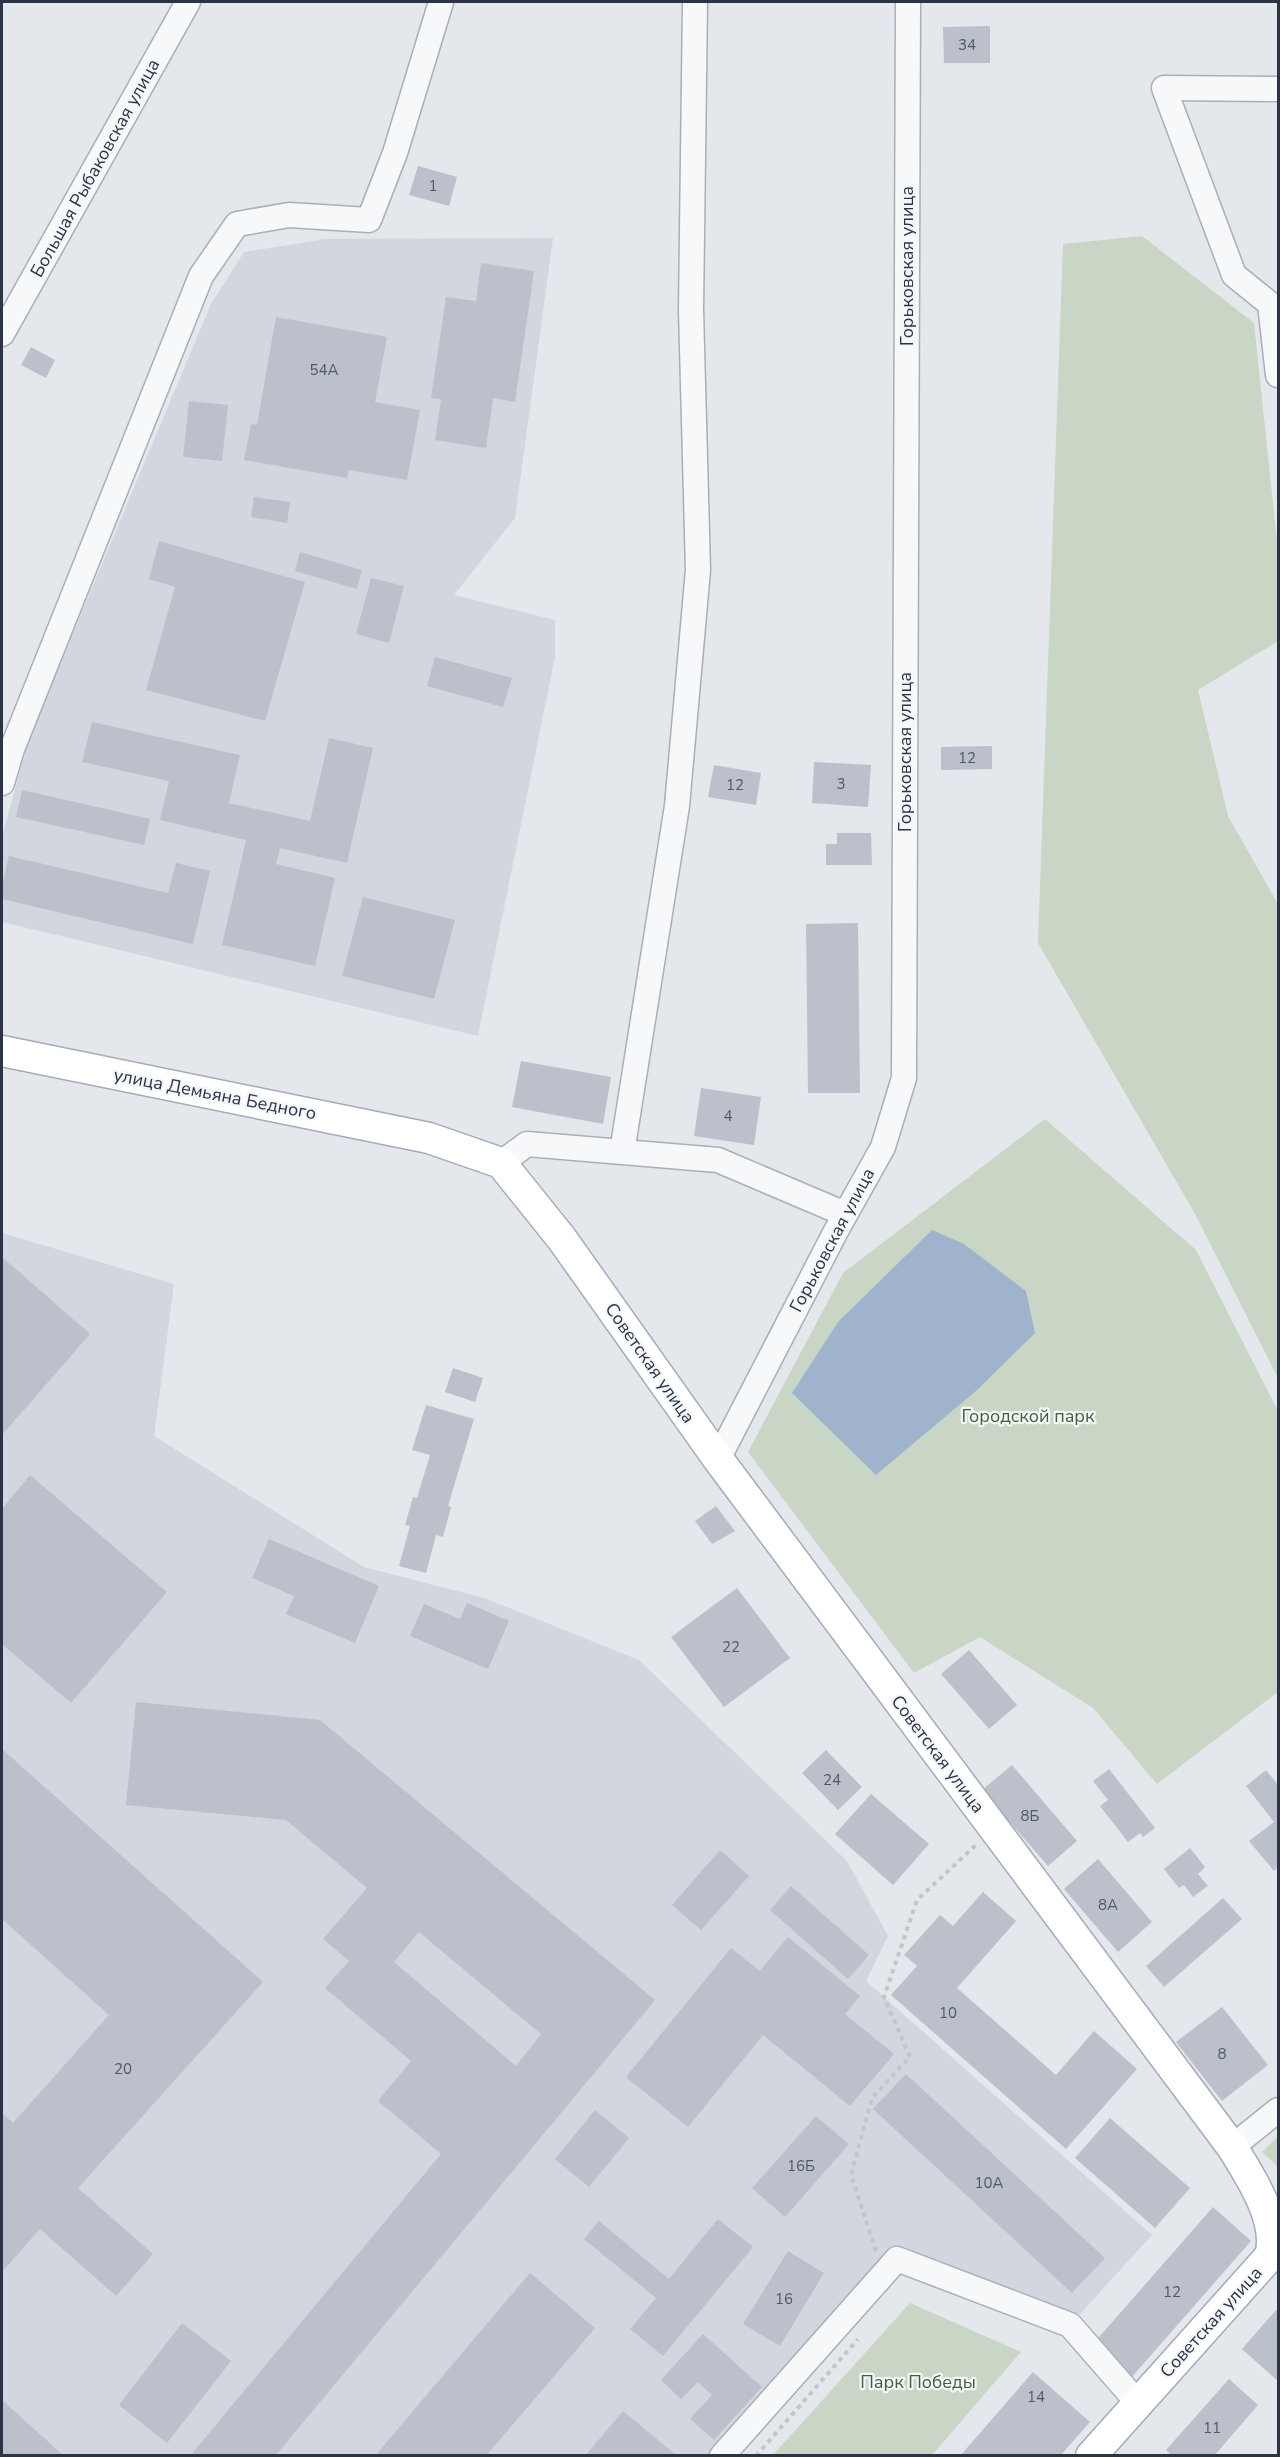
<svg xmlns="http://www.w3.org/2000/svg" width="1280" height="2457" viewBox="0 0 1280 2457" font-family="'Nunito Sans',sans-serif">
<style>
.built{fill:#d2d6de}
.green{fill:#c9d6c5}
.water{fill:#9fb4cc}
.building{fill:#bbc0ca;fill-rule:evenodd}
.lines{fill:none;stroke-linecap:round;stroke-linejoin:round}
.minor-casing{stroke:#a9aeb7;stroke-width:27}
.major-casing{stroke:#a3abb8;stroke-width:33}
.path{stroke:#c2c5cb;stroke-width:4;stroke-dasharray:4.5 4.5;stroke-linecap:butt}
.minor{stroke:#f7f8fa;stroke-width:24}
.major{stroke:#fff;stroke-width:30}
.labels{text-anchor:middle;stroke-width:4.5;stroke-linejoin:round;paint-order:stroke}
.number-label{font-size:15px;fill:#4f5766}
.street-label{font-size:18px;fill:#2b3445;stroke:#f4f6f9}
.park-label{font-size:18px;fill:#3f6138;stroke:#f4f6f9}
</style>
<rect width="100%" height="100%" fill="#e4e7ec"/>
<!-- built -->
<path class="built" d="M553,238L515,518L454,595L555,620V657L478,1036L2,922V837L29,738L211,304L244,252L325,239Z
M2,1233L174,1284L154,1436L364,1567L484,1598L639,1660L847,1861L888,1936L866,1981L1152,2235L1070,2325L897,2259L717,2455H2Z"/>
<!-- green -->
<path class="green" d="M1142,236L1254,323L1278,551V641L1198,690L1228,816L1278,904V1378L1194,1212L1038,943L1063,244Z
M1045,1119L1196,1250L1278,1411V1692L1157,1784L1093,1708L980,1637L914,1673L748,1452L843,1273Z
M1278,2136V2167L1262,2152Z
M910,2303L1021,2352L932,2455H773Z"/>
<!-- water -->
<path class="water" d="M932,1230L964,1244L1026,1291L1035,1333L977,1390L876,1475L792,1393L838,1322Z"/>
<!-- building -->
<path class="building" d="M990,26V63H944L943,27Z
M418,166L457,177L449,206L409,195Z
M481,263L534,271L515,402L493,398L486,448L435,440L441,399L431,398L446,297L476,301Z
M276,317L387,337L375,402L420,410L407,480L349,470L347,478L244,460L251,424L257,425Z
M31,347L55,360L46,378L21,365Z
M189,401L228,405L222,461L183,457Z
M254,497L290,502L287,523L251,517Z
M159,541L305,582L265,721L146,690L175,587L149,579Z
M300,552L362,570L357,589L295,571Z
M371,578L404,586L389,643L356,634Z
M435,657L512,678L503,707L427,686Z
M92,722L240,755L229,803L310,821L329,738L373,748L347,863L280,848L276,864L335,878L315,966L222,945L246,840L160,820L169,781L82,762Z
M992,746V769L941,770V747Z
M814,762L871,765L868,807L812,803Z
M714,765L761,773L756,805L708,797Z
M22,790L150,819L144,845L16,817Z
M837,833H871L872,865H826V844H837Z
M9,856L168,893L176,863L210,871L193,944L2,899V886Z
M363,897L455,920L434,999L342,976Z
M858,923L860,1093H808L806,924Z
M521,1061L611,1077L603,1124L512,1107Z
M701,1088L761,1097L754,1145L694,1136Z
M2,1257L90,1334L2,1435Z
M453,1368L483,1378L475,1402L445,1392Z
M426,1405L474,1419L448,1506L451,1507L443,1537L436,1535L426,1573L399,1566L410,1526L405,1525L413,1497L417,1498L430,1455L412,1450Z
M30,1475L167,1592L71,1703L2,1644V1509Z
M716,1506L735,1531L712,1544L695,1521Z
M269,1539L379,1586L355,1643L286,1614L294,1596L252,1578Z
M737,1588L790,1658L724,1707L671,1637Z
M467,1603L509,1621L488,1669L410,1636L424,1604L460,1619Z
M969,1650L1017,1705L989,1729L941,1674Z
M136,1702L320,1720L655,2000L275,2456H190L441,2154L378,2101L411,2061L325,1988L349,1961L323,1939L367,1888L286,1820L126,1805ZM419,1932L541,2034L516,2066L394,1962Z
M2,1749L263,1982L78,2188L153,2254L116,2296L40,2229L2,2272V2113L13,2123L109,2015L2,1919Z
M826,1750L862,1787L838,1810L802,1773Z
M1012,1765L1077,1841L1048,1866L982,1790Z
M1109,1769L1155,1828L1143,1837L1140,1833L1128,1842L1100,1806L1108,1800L1093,1781Z
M1266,1770L1278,1785V1867L1274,1871L1249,1841L1274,1822L1246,1786Z
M871,1794L929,1844L893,1885L835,1834Z
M1190,1848L1205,1867L1198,1874L1208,1886L1193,1897L1184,1885L1179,1888L1164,1869Z
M720,1850L749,1876L701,1930L672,1905Z
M1098,1859L1152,1922L1118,1952L1064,1889Z
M791,1886L869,1955L848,1979L770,1910Z
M983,1892L1016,1921L957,1988L1056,2075L1094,2031L1137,2069L1066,2149L891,1995L917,1966L904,1955L940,1915L953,1926Z
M1223,1898L1242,1919L1164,1987L1146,1966Z
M788,1937L860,1996L845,2014L894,2054L850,2106L763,2035L688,2127L626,2077L731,1948L760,1971Z
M1222,2007L1268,2065L1222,2101L1176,2042Z
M906,2074L1105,2258L1072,2293L873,2109Z
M595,2110L629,2138L589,2187L555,2159Z
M816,2116L849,2144L785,2217L752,2188Z
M1110,2118L1190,2188L1155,2228L1075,2158Z
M1213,2207L1251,2241L1131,2378L1093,2344Z
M718,2219L753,2247L663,2356L630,2329L656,2298L584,2239L599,2221L669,2279Z
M788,2251L824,2273L780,2346L743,2324Z
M530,2273L595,2328L486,2456H375Z
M1276,2310L1278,2312V2381L1242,2349Z
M182,2323L231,2361L167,2443L119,2405Z
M703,2334L762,2387L714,2440L690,2419L712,2395L698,2382L681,2399L661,2380Z
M1033,2372L1090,2422L1060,2456H960Z
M1229,2379L1258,2405L1214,2456H1172L1166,2450Z
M2,2400L64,2456H2Z
M623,2411L677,2456H585Z"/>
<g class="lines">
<!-- minor casing -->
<g class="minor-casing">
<path id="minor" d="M1278,89L1164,88L1234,275L1270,304L1278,375
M2,334L188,2
M2,783L12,749L201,276L237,224L289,215L369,220L395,153L441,2
M622,1152L677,806L698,570L691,310L695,2
M501,1163L527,1144L718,1160L845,1214
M718,1459L836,1231L883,1147L904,1078L908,2
M1232,2147L1278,2110
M722,2456L897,2259L1070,2325L1138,2403"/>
</g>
<!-- major casing -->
<g class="major-casing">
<path id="major" d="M2,1051L429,1138L501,1163L562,1239L718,1459L1232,2147C1250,2176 1280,2221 1270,2256L1091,2456"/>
</g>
<!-- path -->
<path class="path" d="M876,2251L851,2175L872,2098L910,2057L884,1997L917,1900L976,1845
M756,2456L858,2339"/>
<!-- minor -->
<use href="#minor" class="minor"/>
<!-- major -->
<use href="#major" class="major"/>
</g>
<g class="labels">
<!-- number labels -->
<g class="number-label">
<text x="967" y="50">34</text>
<text x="433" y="191">1</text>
<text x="324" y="375">54А</text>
<text x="967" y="763">12</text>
<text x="841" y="789">3</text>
<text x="735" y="790">12</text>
<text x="728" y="1121">4</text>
<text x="731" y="1652">22</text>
<text x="832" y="1785">24</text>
<text x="1030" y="1821">8Б</text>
<text x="1108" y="1910">8А</text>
<text x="948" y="2018">10</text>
<text x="1222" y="2059">8</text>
<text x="123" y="2074">20</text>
<text x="801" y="2171">16Б</text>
<text x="989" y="2188">10А</text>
<text x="1172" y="2297">12</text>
<text x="784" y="2304">16</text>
<text x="1036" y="2402">14</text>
<text x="1212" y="2433">11</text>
</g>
<!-- street labels -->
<g class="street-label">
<text transform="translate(95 168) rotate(-61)" y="6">Большая Рыбаковская улица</text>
<text transform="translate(907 266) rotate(-90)" y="6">Горьковская улица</text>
<text transform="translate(905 752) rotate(-90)" y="6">Горьковская улица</text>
<text transform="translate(215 1094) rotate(11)" y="6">улица Демьяна Бедного</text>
<text transform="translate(832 1240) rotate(-62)" y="6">Горьковская улица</text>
<text transform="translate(650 1363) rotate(55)" y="6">Советская улица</text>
<text transform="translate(938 1754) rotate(53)" y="6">Советская улица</text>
<text transform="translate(1211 2322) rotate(-48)" y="6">Советская улица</text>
</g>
<!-- park labels -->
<g class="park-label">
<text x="1028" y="1422">Городской парк</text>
<text x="918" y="2388">Парк Победы</text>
</g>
</g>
<!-- border -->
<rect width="1280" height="2457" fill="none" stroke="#2b3445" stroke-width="6"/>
</svg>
